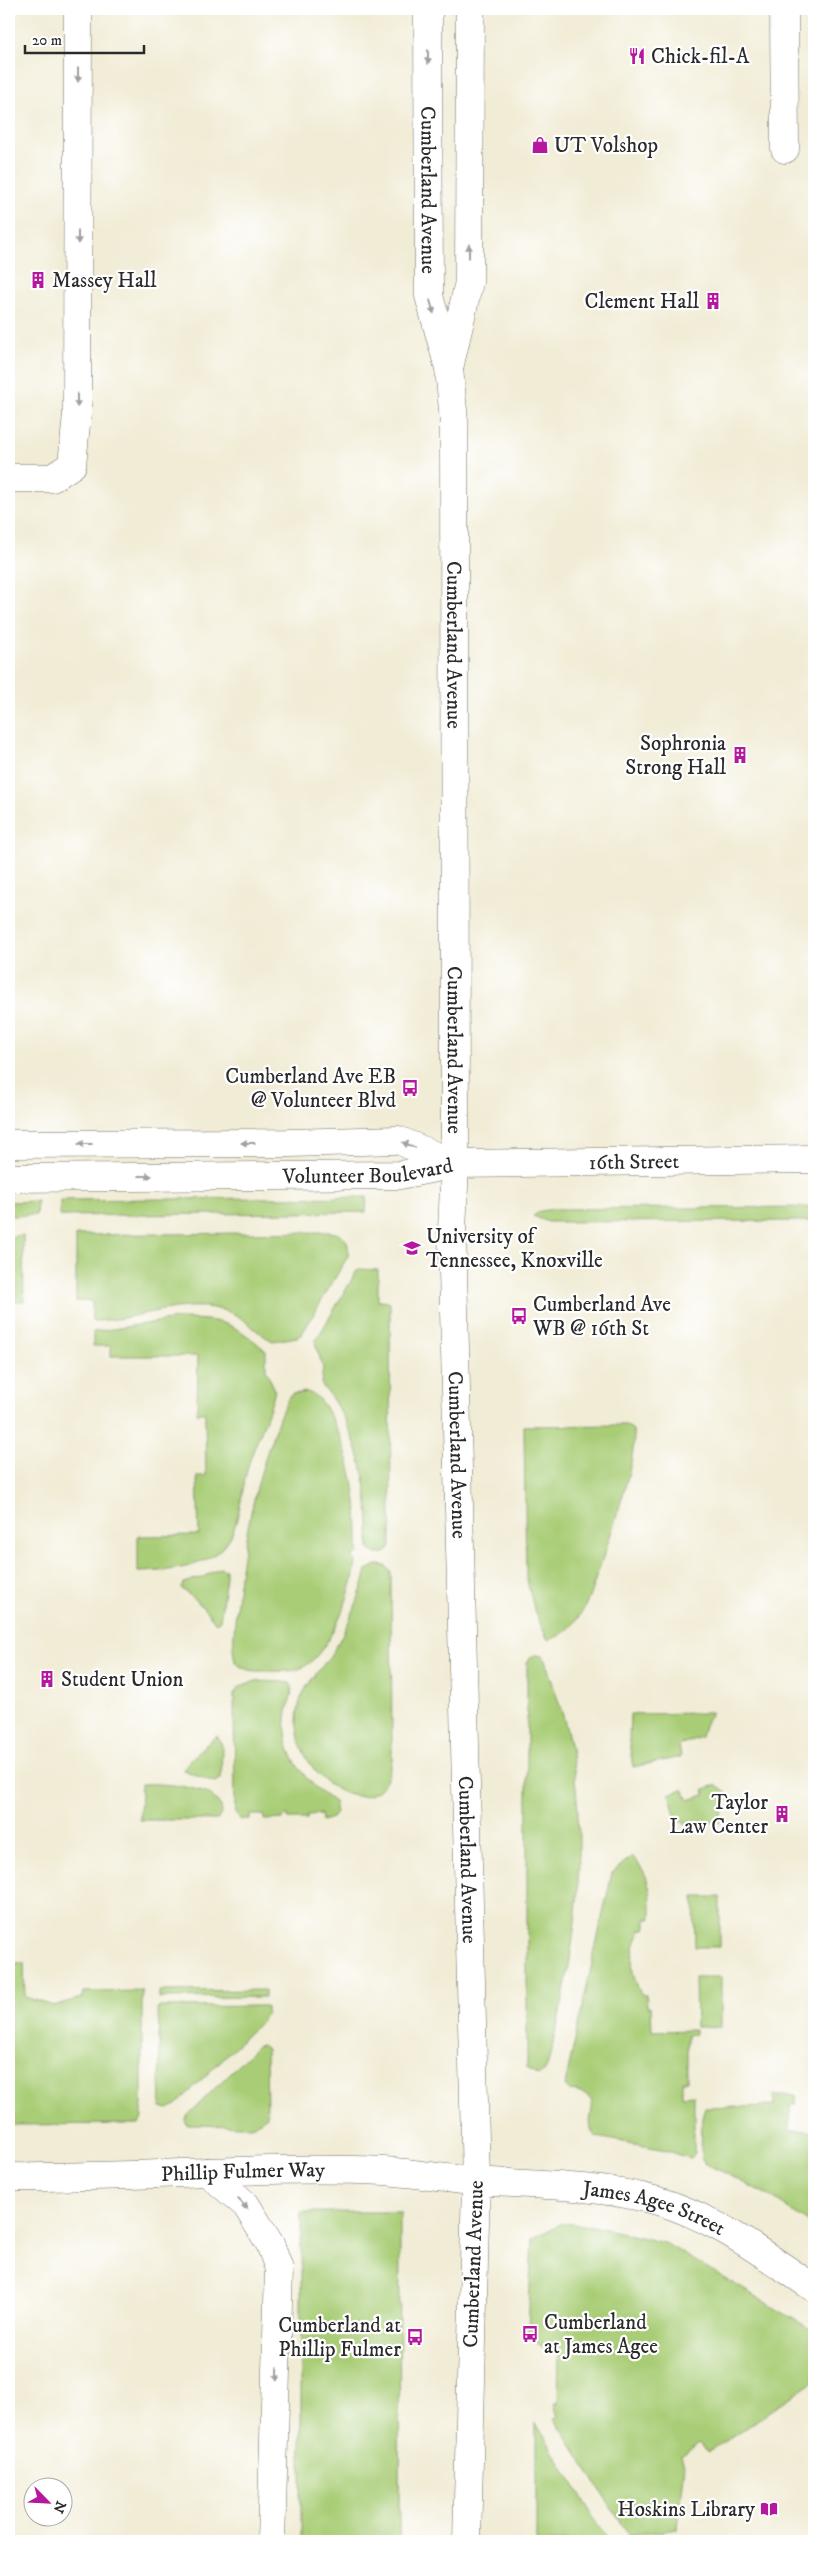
<svg xmlns="http://www.w3.org/2000/svg" width="823" height="2550" viewBox="0 0 823 2550" font-family="'IM FELL DW Pica',serif">
<style>
.green{fill:#a9cd76;stroke:#6a7c50}
.lines{fill:none;stroke-linecap:round;stroke-linejoin:round}
.minor-casing{stroke:#706f66;stroke-width:29}
.major-casing{stroke:#706f66;stroke-width:29}
.minor{stroke:#fff;stroke-width:28}
.major{stroke:#fff;stroke-width:28}
.oneway{fill:#a0a0a0}
.labels{text-anchor:middle;stroke-width:4.5;stroke-linejoin:round;paint-order:stroke}
.poi-label{font-size:21px;fill:#2b2b2b;stroke:#fff;text-anchor:start}
.street-label{font-size:21px;fill:#2b2b2b;stroke:#fff}
</style>
<rect width="100%" height="100%" fill="#fff"/>
<filter id="ink" filterUnits="userSpaceOnUse"><feTurbulence type="fractalNoise" baseFrequency=".02" numOctaves="2"/><feDisplacementMap in="SourceGraphic" scale="10" xChannelSelector="R" yChannelSelector="G"/><feConvolveMatrix kernelMatrix="1 2 1 2 8 2 1 2 1" color-interpolation-filters="sRGB"/></filter>
<filter id="wash" filterUnits="userSpaceOnUse"><feTurbulence type="fractalNoise" baseFrequency=".0096" numOctaves="4" result="noise"/><feDisplacementMap in="SourceGraphic" scale="20" xChannelSelector="R" yChannelSelector="G"/><feGaussianBlur stdDeviation="1.12" result="paint"/><feColorMatrix in="noise" values="0 0 0 0 0 0 0 0 0 0 0 0 0 0 0 0 0 1.4 0 .05"/><feComposite in="paint" operator="in"/></filter>
<g filter="url(#wash)">
<rect width="100%" height="100%" fill="#f1ecd5"/>
<!-- green -->
<path class="green" d="M367,1197L366,1212L60,1216V1200Z
M37,1201L36,1215L9,1216V1202Z
M814,1207V1221L548,1222L533,1216L541,1211L555,1209Z
M329,1232C344,1233 350,1241 348,1256L302,1334L297,1337L273,1341C257,1334 246,1318 229,1312C184,1296 137,1321 92,1321V1301H76V1235Z
M23,1235L24,1301L9,1302V1237Z
M358,1269L378,1270V1301L390,1302L391,1547L387,1552C380,1555 374,1555 369,1549C371,1489 360,1431 321,1384L323,1368L315,1342Z
M176,1319C221,1319 232,1321 266,1351V1370L275,1390C269,1416 256,1440 248,1466C243,1485 241,1507 235,1526C222,1567 175,1571 138,1572V1536L199,1535L197,1476H206L205,1413H197L198,1356H111V1346H93V1332Z
M307,1392C318,1395 324,1405 330,1416C354,1458 359,1506 358,1554H354L353,1560L356,1561C355,1587 329,1653 305,1666C294,1673 280,1671 267,1671C255,1671 245,1672 235,1662L233,1650C237,1577 249,1501 274,1432C279,1419 283,1404 292,1394Z
M626,1425L633,1430C640,1460 600,1564 589,1598C581,1617 568,1635 548,1640L535,1613L526,1576L524,1426Z
M377,1565L386,1566L391,1572L392,1760C382,1833 296,1783 297,1721C298,1685 319,1675 335,1648C349,1624 360,1598 367,1570Z
M220,1568L226,1570V1576L220,1620L216,1623L200,1604L181,1588L183,1583L203,1577Z
M537,1655L542,1656L546,1662C554,1690 566,1720 571,1749C589,1861 575,1959 547,2067L544,2072L538,2075L527,2068V1662L532,1656Z
M284,1682L290,1683L292,1687C292,1698 287,1707 286,1718C282,1755 306,1782 334,1802L336,1813L332,1818L322,1821L321,1814L307,1815V1819H288V1816H284L283,1819L264,1820V1815H250V1820H240L235,1810L234,1695C242,1677 267,1682 284,1682Z
M712,1713L704,1725L701,1737L679,1745L681,1757L633,1767L629,1742L630,1714Z
M217,1736L222,1745L221,1779L214,1782L183,1770C184,1765 213,1737 217,1736Z
M141,1784C161,1783 221,1785 222,1813L217,1820H140Z
M717,1785L730,1796L723,1807L720,1822L684,1823L676,1818L669,1794L683,1789L688,1800L705,1795L704,1789Z
M632,1856C651,1876 651,1891 651,1918H646V1929H642C629,1951 629,1973 642,1995H646L647,2006L651,2007L652,2031L695,2030V2034L687,2035V2081H682V2096L694,2095V2153L690,2158L661,2149L596,2137C578,2118 612,2096 570,2091L565,2085L612,1873Z
M694,1897H720V1947H695Z
M9,1963H24L25,1997L54,2006L83,1997L84,1992L142,1991V2118L139,2124L9,2125Z
M695,1977H721V2027H696Z
M265,1990V1997L159,1998V1991Z
M266,2006V2013L262,2020L176,2105L168,2109L161,2107L158,2007Z
M261,2045L266,2049L267,2116L254,2126L187,2125L185,2120L188,2115L257,2046Z
M774,2095H796V2104L790,2105V2131H814V2226L768,2195L704,2163L701,2158L702,2118L705,2108L774,2106Z
M301,2212H400L399,2541H301Z
M562,2223L593,2226L665,2243L814,2331V2382L709,2452L698,2443L681,2455L684,2464L677,2528L629,2535L554,2418L558,2417L554,2403L558,2404L559,2346L547,2345V2351L528,2335V2329L532,2239Z
M536,2423L609,2541H536Z"/>
</g>
<g filter="url(#ink)">
<g class="lines">
<!-- minor casing -->
<g class="minor-casing">
<g id="minor">
<path d="M784,9L785,149"/>
<path d="M9,478H52L72,465L77,414L78,9"/>
<path d="M9,1144L289,1143L398,1140L455,1164"/>
<path id="s1" d="M9,1178L400,1175L455,1164L814,1159"/>
<path d="M207,2172L246,2205L270,2244L279,2269L271,2541"/>
<path id="s2" d="M9,2177C134,2179 259,2165 384,2171C415,2173 445,2179 476,2181C536,2185 599,2185 658,2201C716,2218 764,2255 814,2288"/>
</g>
</g>
<!-- major casing -->
<g class="major-casing">
<g id="major">
<path id="s3" d="M428,9L429,296L449,368L454,421L455,1164L452,1230L476,2181L467,2541"/>
<path d="M450,364L469,282L470,9"/>
</g>
</g>
<!-- minor -->
<use href="#minor" class="minor"/>
<!-- major -->
<use href="#major" class="major"/>
</g>
<!-- one-way arrows -->
<defs><path id="oneway-solid" d="M-6-.8H1V-3.2L6.5 0L1 3.2V.8H-6Z" transform="scale(1.25)"/></defs>
<g class="oneway">
<use href="#oneway-solid" transform="translate(428 57) rotate(90)"/>
<use href="#oneway-solid" transform="translate(78 75) rotate(90)"/>
<use href="#oneway-solid" transform="translate(78 237) rotate(90)"/>
<use href="#oneway-solid" transform="translate(469 251) rotate(-90)"/>
<use href="#oneway-solid" transform="translate(432 307) rotate(74)"/>
<use href="#oneway-solid" transform="translate(77 400) rotate(90)"/>
<use href="#oneway-solid" transform="translate(248 1143) rotate(180)"/>
<use href="#oneway-solid" transform="translate(85 1144) rotate(180)"/>
<use href="#oneway-solid" transform="translate(409 1145) rotate(-158)"/>
<use href="#oneway-solid" transform="translate(145 1176)"/>
<use href="#oneway-solid" transform="translate(243 2204) rotate(47)"/>
<use href="#oneway-solid" transform="translate(277 2374) rotate(92)"/>
</g>
</g>
<!-- icons -->
<defs>
<g id="restaurant-bare" transform="scale(1.35)"><path d="M-5-6h1v4h1v-4h1v4h1v-4h1v5L-1.5 .5V6h-2V.5L-5-1ZM5-6V6H3V1.5H1.5Q1.5-4 5-6Z" fill="#b5179e" stroke="#fff" stroke-width="2.5" paint-order="stroke"/></g>
<g id="shop-bare" transform="scale(1.35)"><path d="M-5-2.5h2.3a2.7 3.5 0 0 1 5.4 0H5L5.5 6h-11ZM-1.5-2.5h3a1.5 2.3 0 0 0-3 0Z" fill="#b5179e" stroke="#fff" stroke-width="2.5" paint-order="stroke"/></g>
<g id="building-bare" transform="scale(1.35)"><path d="M-4-6H4V6H1V3H-1V6H-4ZM-2.5-4.3h1.7v1.8h-1.7ZM.8-4.3h1.7v1.8H.8ZM-2.5-1h1.7V.8h-1.7ZM.8-1h1.7V.8H.8Z" fill="#b5179e" stroke="#fff" stroke-width="2.5" paint-order="stroke"/></g>
<g id="bus-bare" transform="scale(1.35)"><path d="M-5-6H5V4H4V6H2V4H-2V6H-4V4H-5ZM-3.5-4V0h7V-4ZM-3.5 1.2v1.5H-2V1.2ZM2 1.2v1.5H3.5V1.2Z" fill="#b5179e" stroke="#fff" stroke-width="2.5" paint-order="stroke"/></g>
<g id="university-bare" transform="scale(1.35)"><path d="M0-5L7-2L0 1L-7-2ZM-4 1L0 2.5L4 1V4Q0 6-4 4Z" fill="#b5179e" stroke="#fff" stroke-width="2.5" paint-order="stroke"/></g>
<g id="library-bare" transform="scale(1.35)"><path d="M-6-4Q-3-5.5-.7-3.5V5Q-3 3-6 4ZM6-4Q3-5.5 .7-3.5V5Q3 3 6 4Z" fill="#b5179e" stroke="#fff" stroke-width="2.5" paint-order="stroke"/></g>
</defs>
<g fill-rule="evenodd">
<use href="#restaurant-bare" x="637" y="56"/>
<use href="#shop-bare" x="540" y="145"/>
<use href="#building-bare" x="38" y="280"/>
<use href="#building-bare" x="713" y="301"/>
<use href="#building-bare" x="740" y="755"/>
<use href="#bus-bare" x="410" y="1088"/>
<use href="#university-bare" x="412" y="1248"/>
<use href="#bus-bare" x="519" y="1316"/>
<use href="#building-bare" x="47" y="1679"/>
<use href="#building-bare" x="782" y="1814"/>
<use href="#bus-bare" x="530" y="2334"/>
<use href="#bus-bare" x="415" y="2337"/>
<use href="#library-bare" x="769" y="2509"/>
</g>
<g class="labels">
<!-- poi labels -->
<g class="poi-label">
<text x="651" y="63">Chick-fil-A</text>
<text x="554" y="152">UT Volshop</text>
<text x="52" y="287">Massey Hall</text>
<text x="699" y="308" text-anchor="end">Clement Hall</text>
<text x="726" y="750" text-anchor="end">Sophronia<tspan x="726" dy="24">Strong Hall</tspan></text>
<text x="396" y="1083" text-anchor="end">Cumberland Ave EB<tspan x="396" dy="24">@ Volunteer Blvd</tspan></text>
<text x="426" y="1243">University of<tspan x="426" dy="24">Tennessee, Knoxville</tspan></text>
<text x="533" y="1311">Cumberland Ave<tspan x="533" dy="24">WB @ 16th St</tspan></text>
<text x="61" y="1686">Student Union</text>
<text x="768" y="1809" text-anchor="end">Taylor<tspan x="768" dy="24">Law Center</tspan></text>
<text x="544" y="2329">Cumberland<tspan x="544" dy="24">at James Agee</tspan></text>
<text x="401" y="2332" text-anchor="end">Cumberland at<tspan x="401" dy="24">Phillip Fulmer</tspan></text>
<text x="755" y="2516" text-anchor="end">Hoskins Library</text>
</g>
<!-- street labels -->
<g class="street-label">
<text dy="7" stroke="none"><textPath href="#s3" startOffset="181">Cumberland Avenue</textPath></text>
<text dy="7" stroke="none"><textPath href="#s3" startOffset="639">Cumberland Avenue</textPath></text>
<text dy="7" stroke="none"><textPath href="#s3" startOffset="1044">Cumberland Avenue</textPath></text>
<text dy="7" stroke="none"><textPath href="#s1" startOffset="626">16th Street</textPath></text>
<text dy="7" stroke="none"><textPath href="#s1" startOffset="359">Volunteer Boulevard</textPath></text>
<text dy="7" stroke="none"><textPath href="#s3" startOffset="1449">Cumberland Avenue</textPath></text>
<text dy="7" stroke="none"><textPath href="#s3" startOffset="1854">Cumberland Avenue</textPath></text>
<text dy="7" stroke="none"><textPath href="#s2" startOffset="234">Phillip Fulmer Way</textPath></text>
<text dy="7" stroke="none"><textPath href="#s2" startOffset="649">James Agee Street</textPath></text>
<text transform="translate(473 2264) rotate(-88)" y="7">Cumberland Avenue</text>
</g>
</g>
<!-- margin -->
<rect width="823" height="2550" fill="none" stroke="#fff" stroke-width="30"/>
<!-- north arrow -->
<g transform="translate(48 2502) rotate(114)"><circle r="24" fill="#ffffff" stroke="#aaaaaa"/>
<path d="M0-4L9 19L0 12L-9 19Z" fill="#b5179e"/>
<text y="-8" font-size="14" font-weight="bold" text-anchor="middle" fill="#2b2b2b">N</text>
</g>
<!-- scale -->
<path d="M25 45v8h119v-8" fill="none" stroke="#2b2b2b" stroke-width="2.5"/>
<text x="32" y="45" font-size="15" fill="#2b2b2b" stroke="#ffffff" stroke-width="4" paint-order="stroke">20 m</text>
</svg>
